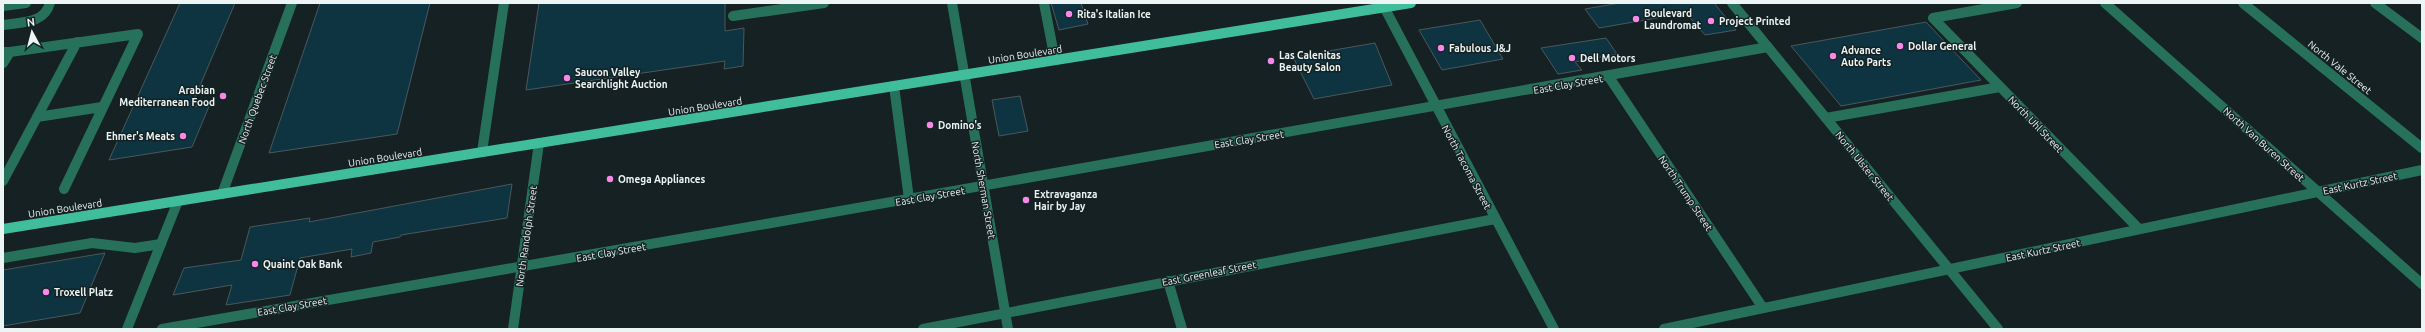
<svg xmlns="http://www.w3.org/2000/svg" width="2425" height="332" viewBox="0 0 2425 332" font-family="Ubuntu,sans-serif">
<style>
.building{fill:#0d3440;stroke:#4b575c}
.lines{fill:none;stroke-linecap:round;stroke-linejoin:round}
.lane{stroke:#27715b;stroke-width:10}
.street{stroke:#27715b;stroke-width:10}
.primary{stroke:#40be9b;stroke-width:10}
.poi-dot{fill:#f788eb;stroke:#152122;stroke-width:1.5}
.labels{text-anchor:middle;stroke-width:3;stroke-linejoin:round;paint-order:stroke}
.poi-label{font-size:10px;font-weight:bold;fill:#ecf4f4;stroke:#152122;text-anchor:start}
.street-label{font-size:10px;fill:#ecf4f4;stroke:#152122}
</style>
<rect width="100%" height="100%" fill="#152122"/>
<!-- building -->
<path class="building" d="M180,3H235L191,107L210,104L192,147L109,160Z
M320,3H430L397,134L269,153Z
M539,3H725V31L744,28L743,66L724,69L725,61L526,90Z
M1051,3H1081L1088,24L1059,30Z
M1620,3H1714L1736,30L1705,35L1686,13L1599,28L1585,9Z
M1480,20L1503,59L1442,70L1419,30Z
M1926,22L1981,80L1841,106L1791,46Z
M1606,38L1617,54L1575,62L1582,70L1558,74L1541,48Z
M1375,43L1392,85L1314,99L1293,57Z
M1020,96L1028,131L999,136L992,100Z
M512,184L507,218L401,235L400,237L373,242L371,253L351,257L352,249L300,258L290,295L226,305L232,285L173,295L184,268L241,260L250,227L310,218L309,222Z
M105,253L80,313L3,326V270Z"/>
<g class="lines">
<!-- lane -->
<path class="lane" d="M1044,3L1055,60
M2243,3L2422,148
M3,6L26,3
M733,16L824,3
M1933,18L2139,229
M1933,18L2017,3
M3,25C22,22 44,24 50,3
M3,52H10L3,63
M10,52L138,34L64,189
M1609,77L1763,308
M894,86L909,199
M37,117L102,107
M1826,118L2000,87
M482,152L504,3
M3,181L77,42
M3,258L92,243L135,248L161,244
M1168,281L1182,329
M162,329C698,238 1232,140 1768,47
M1664,329L2422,170"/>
<!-- street -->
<path class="street" d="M952,3L1008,329
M1382,3L1554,329
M1732,3L1998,329
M2105,3L2422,284
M2375,3L2422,38
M222,194L292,3
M127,329L178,201
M513,329L539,143
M923,329L1495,219"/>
<!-- primary -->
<path class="primary" d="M3,229L1411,3"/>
</g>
<!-- markers -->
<g class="poi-dot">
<circle cx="1069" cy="14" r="4"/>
<circle cx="1636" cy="19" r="4"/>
<circle cx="1711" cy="21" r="4"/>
<circle cx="1900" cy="46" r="4"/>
<circle cx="1441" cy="48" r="4"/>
<circle cx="1833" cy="56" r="4"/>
<circle cx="1572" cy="58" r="4"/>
<circle cx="1271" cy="61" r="4"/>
<circle cx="567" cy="78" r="4"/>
<circle cx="223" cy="96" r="4"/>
<circle cx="930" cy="125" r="4"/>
<circle cx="183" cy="136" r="4"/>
<circle cx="610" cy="179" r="4"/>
<circle cx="1026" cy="200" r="4"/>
<circle cx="255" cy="264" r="4"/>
<circle cx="46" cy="292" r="4"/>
</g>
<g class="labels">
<!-- poi labels -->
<g class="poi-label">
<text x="1644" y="17">Boulevard<tspan x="1644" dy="12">Laundromat</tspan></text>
<text x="1077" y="18">Rita's Italian Ice</text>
<text x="1719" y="25">Project Printed</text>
<text x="1908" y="50">Dollar General</text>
<text x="1449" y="52">Fabulous J&amp;J</text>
<text x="1841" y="54">Advance<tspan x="1841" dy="12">Auto Parts</tspan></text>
<text x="1279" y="59">Las Calenitas<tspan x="1279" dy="12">Beauty Salon</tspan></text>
<text x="1580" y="62">Dell Motors</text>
<text x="575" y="76">Saucon Valley<tspan x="575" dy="12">Searchlight Auction</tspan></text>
<text x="215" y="94" text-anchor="end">Arabian<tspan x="215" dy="12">Mediterranean Food</tspan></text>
<text x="938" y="129">Domino's</text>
<text x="175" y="140" text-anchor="end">Ehmer's Meats</text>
<text x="618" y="183">Omega Appliances</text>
<text x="1034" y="198">Extravaganza<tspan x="1034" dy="12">Hair by Jay</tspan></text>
<text x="263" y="268">Quaint Oak Bank</text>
<text x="54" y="296">Troxell Platz</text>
</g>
<!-- street labels -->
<g class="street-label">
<text transform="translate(1025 54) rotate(-9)" y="4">Union Boulevard</text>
<text transform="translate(2340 67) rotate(39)" y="4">North Vale Street</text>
<text transform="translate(1568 84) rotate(-10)" y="4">East Clay Street</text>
<text transform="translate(257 99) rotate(-70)" y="4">North Quebec Street</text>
<text transform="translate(705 106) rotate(-9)" y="4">Union Boulevard</text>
<text transform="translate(2036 124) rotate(46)" y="4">North Uhl Street</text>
<text transform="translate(1249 139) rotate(-9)" y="4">East Clay Street</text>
<text transform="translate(2264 144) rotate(42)" y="4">North Van Buren Street</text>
<text transform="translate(385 157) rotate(-9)" y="4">Union Boulevard</text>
<text transform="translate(1865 166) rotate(51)" y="4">North Ulster Street</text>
<text transform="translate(1467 167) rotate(62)" y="4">North Tacoma Street</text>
<text transform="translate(2360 183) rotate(-12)" y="4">East Kurtz Street</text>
<text transform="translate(984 190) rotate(80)" y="4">North Sherman Street</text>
<text transform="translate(1686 193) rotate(56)" y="4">North Trump Street</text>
<text transform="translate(930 196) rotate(-10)" y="4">East Clay Street</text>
<text transform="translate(65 208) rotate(-9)" y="4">Union Boulevard</text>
<text transform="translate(526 236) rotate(-82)" y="4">North Randolph Street</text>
<text transform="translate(2043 250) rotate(-12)" y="4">East Kurtz Street</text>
<text transform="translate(611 252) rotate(-10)" y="4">East Clay Street</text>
<text transform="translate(1209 273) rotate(-11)" y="4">East Greenleaf Street</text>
<text transform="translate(292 306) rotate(-10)" y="4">East Clay Street</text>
</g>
</g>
<!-- border -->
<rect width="2425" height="332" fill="none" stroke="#ecf4f4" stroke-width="8"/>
<!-- north arrow -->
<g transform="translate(32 32) rotate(353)" stroke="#152122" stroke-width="3" paint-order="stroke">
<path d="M0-3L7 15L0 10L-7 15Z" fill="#ecf4f4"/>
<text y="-6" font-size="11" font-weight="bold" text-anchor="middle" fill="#ecf4f4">N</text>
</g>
</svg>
